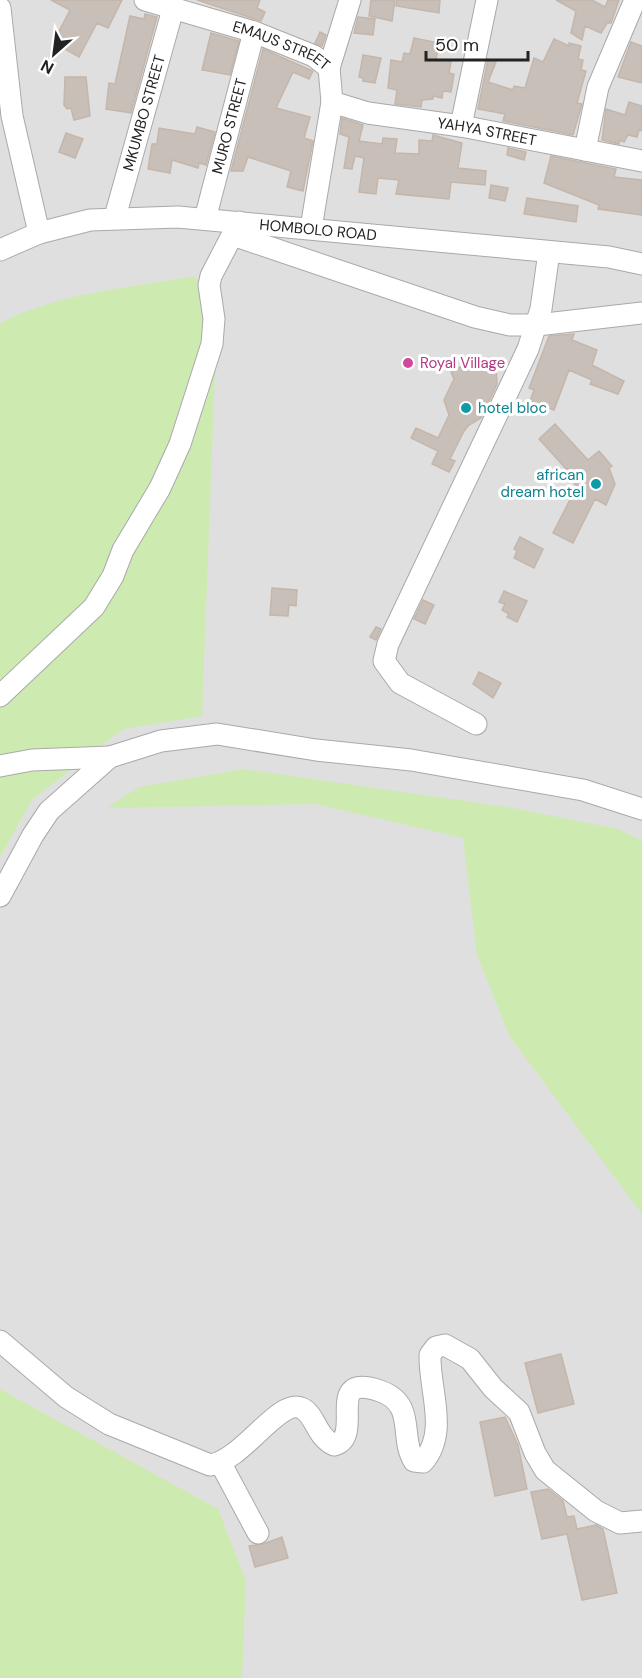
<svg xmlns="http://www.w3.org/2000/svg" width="642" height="1678" viewBox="0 0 642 1678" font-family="'DM Sans',sans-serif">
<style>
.residential{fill:#e0dfdf}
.grass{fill:#cdebb0}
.building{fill:#c7bfb8;stroke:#c4b6ab;stroke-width:1.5}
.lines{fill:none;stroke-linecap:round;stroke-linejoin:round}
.minor-casing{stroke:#a9a9a9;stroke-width:23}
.minor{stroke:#fff;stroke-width:21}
.hotel-dot{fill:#d1479c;stroke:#fff;stroke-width:2}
.culture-dot{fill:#0f9aa8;stroke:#fff;stroke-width:2}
.labels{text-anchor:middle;stroke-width:6;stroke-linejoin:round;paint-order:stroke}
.street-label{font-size:15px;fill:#222;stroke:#fff}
.hotel-label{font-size:15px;fill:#b23c85;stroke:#fff;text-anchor:start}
.culture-label{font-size:15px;fill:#0d838f;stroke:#fff;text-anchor:start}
</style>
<rect width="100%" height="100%" fill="#f2efe9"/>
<!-- residential -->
<path class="residential" d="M0,0H642V1678H0Z"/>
<!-- grass -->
<path class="grass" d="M193,276L218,292L202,716L123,729L32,800L0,857V323C59,293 128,288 193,276Z
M243,769L513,808L618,829L642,841V1214L510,1037L477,955L463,838L315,804L107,808L139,787Z
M0,1389L218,1509L246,1581L242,1678H0Z"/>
<!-- building -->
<path class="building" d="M51,0H122L108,28L97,23L79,57L63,48L65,44L55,39L70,10Z
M197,0H260L257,8L265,12L261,21Z
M371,0H395L392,21L369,16Z
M397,0H440L439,13L396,6Z
M556,0H592L605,7L608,0H619L611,23H607L601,33L585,26L582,40L571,33L576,11Z
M145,14L157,17L131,113L106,109L109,83L115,84L130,16L144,19Z
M358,17L375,19L373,35L354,33Z
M320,32L326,35L322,46L315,43Z
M211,33L239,41L230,75L202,70Z
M414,38L439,43L436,59L451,62L449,73L454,74L451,92L443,91L442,98L433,96V99L422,100L421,107L395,104L397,90L388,88L391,60L402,62L404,53L410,54Z
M554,39L569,46V43L581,46L578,59L583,60L581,70L586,71L577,103L582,104L573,135L503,121L505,114L478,109L488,59L496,62L488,82L513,90L514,86L525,88L534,58L543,62Z
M631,42L642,46V83L618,77Z
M263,49L313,71L309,79L293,72L276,108L310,117L304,138L313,141L303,191L287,187L291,171L248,157L243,171H231Z
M363,55L381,58L375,83L363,81V78L359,77Z
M65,77H86L90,116L74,120L71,108L67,109L64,105Z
M629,102L642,106V131L639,130L637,137L628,135L624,142L620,140L619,144L602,140L606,109L625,115Z
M342,118L363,125L359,141L382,144L383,138L397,139L395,153L419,154V140L432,141L433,135L462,143L458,168L486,171L485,185L451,182L449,199L396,194L399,180L378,178L376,194L359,192L364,158L355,156L352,169L344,168L349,137L340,134Z
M197,127L215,132L206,165L199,163L198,168L172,160L170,173L148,169L152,144H157L159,128L195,134Z
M66,133L83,139L75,158L59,152Z
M508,148L526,152L524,160L507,155Z
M551,156L616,169L614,177L642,180V215L598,209L599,205L544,183Z
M491,185L508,188L505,201L489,198Z
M527,198L578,206L576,222L524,214Z
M574,334L572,340L597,350L592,365L624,381L618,394L590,384L592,380L569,370L554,410L530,401L534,390L529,388L549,336Z
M478,357L496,366L497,384L481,418L469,425L464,431L450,459L455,461L449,472L432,464L438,451L411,438L416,428L438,438L449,415L444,400L454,379L451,372Z
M555,424L588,460L599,451L612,466L609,468L615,484L606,505L595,499L573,543L553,533L577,486L565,474L568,471L539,439Z
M520,537L543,549L534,568L514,558L517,551L514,549Z
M272,588L297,590L296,606L289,605L288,616L270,615Z
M504,591L527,601L517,622L507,617L509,614L502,610L505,604L499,602Z
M423,600L434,605L425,624L414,619Z
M376,627L381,629L376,640L370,637Z
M479,672L501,683L493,698L473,684Z
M561,1354L574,1404L538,1413L525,1363Z
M505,1417L518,1445L527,1489L495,1496L480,1422Z
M548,1489L563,1501L567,1517L574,1516L577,1529L596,1525L603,1529L617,1593L582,1600L567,1534L542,1539L531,1492Z
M282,1537L288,1558L255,1567L249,1546L263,1544Z"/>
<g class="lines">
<!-- minor casing -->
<g class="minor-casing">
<g id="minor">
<path id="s1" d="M145,0L254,32L314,56L329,68L332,102L311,228"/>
<path d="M0,8L12,116L39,233"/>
<path d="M329,68L350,0"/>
<path id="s2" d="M332,102L368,113L461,126L642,161"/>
<path d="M461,126L487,0"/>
<path d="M585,150L598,87L635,0"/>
<path id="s3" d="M115,217L173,9"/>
<path id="s4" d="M205,219L254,32"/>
<path d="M233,235L475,317L510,325H537L642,313"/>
<path id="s5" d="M0,250L39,233L90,220L178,217L609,257L642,264"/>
<path d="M0,696L94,607L113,576L123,550L160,488L180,444L212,344L214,319L209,285L211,276L239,222"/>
<path d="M476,724L400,683L384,661L388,644L528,349L541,309L549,252"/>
<path d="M0,766L32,760L110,757"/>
<path d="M0,896L33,835L49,811L110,757L161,741L217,734L316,750L411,760L583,790L642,809"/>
<path d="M0,1341L66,1397L109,1424L210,1465C242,1461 279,1398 301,1408C315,1413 316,1437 334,1445C366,1437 322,1371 380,1391C417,1404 399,1437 414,1461L423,1462C449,1432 429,1390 430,1355L436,1347L445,1345L470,1359L493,1388L519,1412L535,1453L545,1470L596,1511L620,1523L642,1521"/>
<path d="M221,1464L258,1533"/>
</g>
</g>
<!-- minor -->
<use href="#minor" class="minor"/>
</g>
<!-- markers -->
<circle class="hotel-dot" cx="408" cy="363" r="6"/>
<g class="culture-dot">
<circle cx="466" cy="408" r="6"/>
<circle cx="596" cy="484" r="6"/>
</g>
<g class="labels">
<!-- street labels -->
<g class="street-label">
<text dy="5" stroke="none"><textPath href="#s1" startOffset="144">EMAUS STREET</textPath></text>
<text dy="5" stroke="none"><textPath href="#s3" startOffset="108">MKUMBO STREET</textPath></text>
<text dy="5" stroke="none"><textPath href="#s4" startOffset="96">MURO STREET</textPath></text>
<text dy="5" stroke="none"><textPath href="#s2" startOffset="158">YAHYA STREET</textPath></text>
<text dy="5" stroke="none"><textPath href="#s5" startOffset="324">HOMBOLO ROAD</textPath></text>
</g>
<!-- hotel labels -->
<g class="hotel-label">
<text x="420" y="368">Royal Village</text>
</g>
<!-- culture labels -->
<g class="culture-label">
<text x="478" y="413">hotel bloc</text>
<text x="584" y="480" text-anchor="end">african<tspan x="584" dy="17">dream hotel</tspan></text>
</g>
</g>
<!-- north arrow -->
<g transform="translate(54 54) rotate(208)" stroke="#ffffff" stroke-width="4.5" paint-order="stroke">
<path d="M0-4.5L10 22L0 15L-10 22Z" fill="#222222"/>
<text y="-9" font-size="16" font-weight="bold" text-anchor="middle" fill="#222222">N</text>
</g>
<!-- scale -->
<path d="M426 51v9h102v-9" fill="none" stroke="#222222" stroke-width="3"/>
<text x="435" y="51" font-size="18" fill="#222222" stroke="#ffffff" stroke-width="4.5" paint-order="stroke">50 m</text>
</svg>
